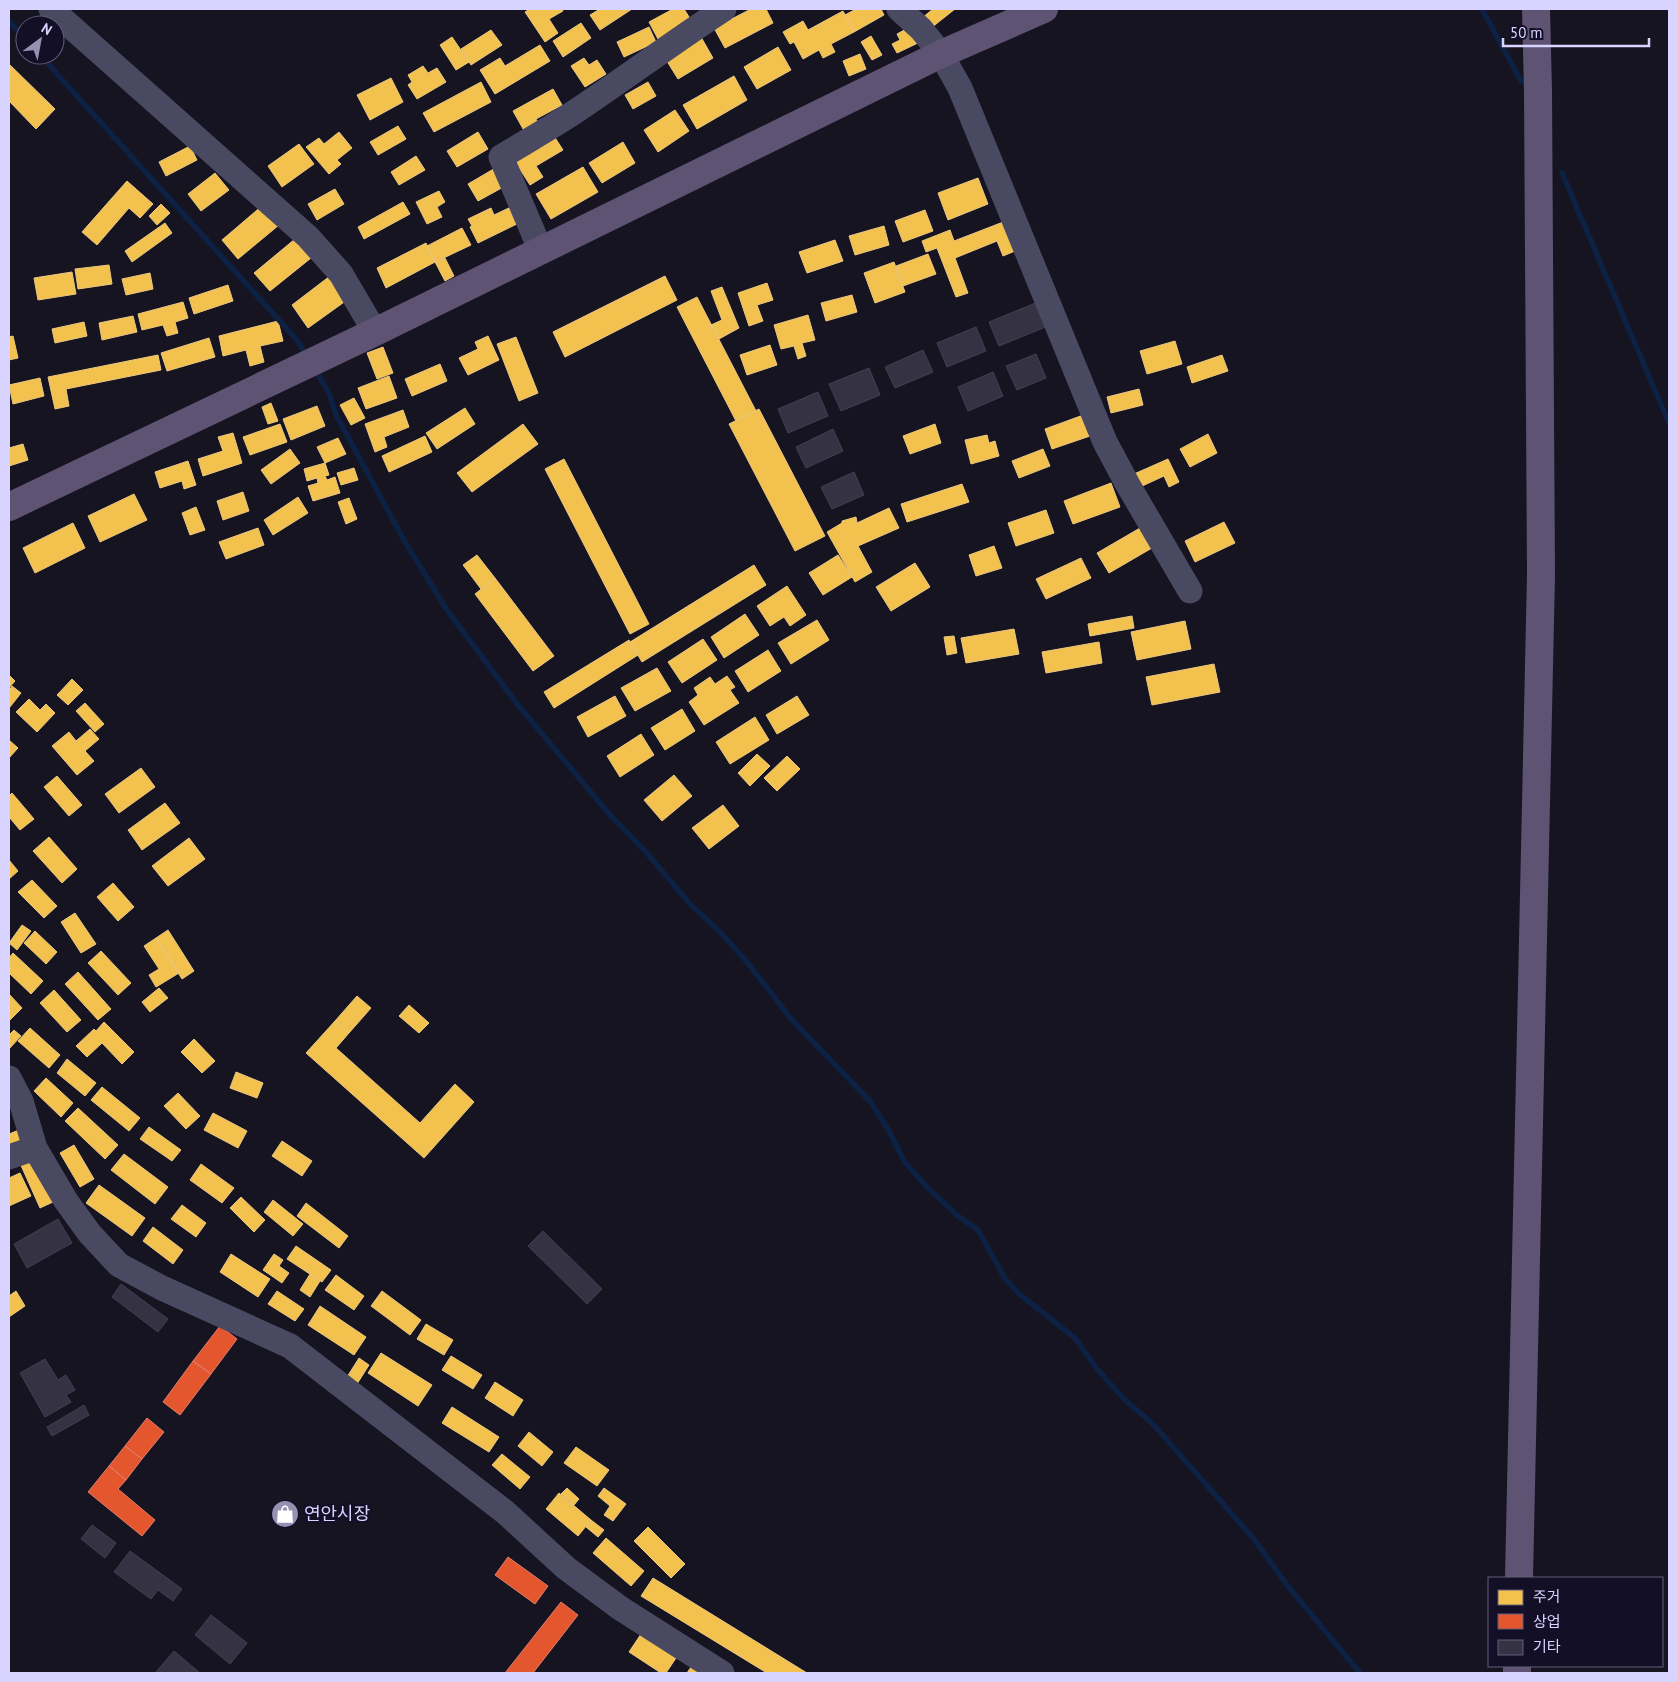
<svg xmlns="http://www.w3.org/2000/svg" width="1678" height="1682" viewBox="0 0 1678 1682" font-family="'PT Sans','Noto Sans KR',sans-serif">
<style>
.homes{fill:#f2c14e;stroke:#eac783}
.shops{fill:#e4572e;stroke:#e17c6d}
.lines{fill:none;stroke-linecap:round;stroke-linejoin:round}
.stream{stroke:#0d2144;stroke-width:5.5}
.building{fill:#343243;stroke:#433f54}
.minor{stroke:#4a4962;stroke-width:25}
.major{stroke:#5e5373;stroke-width:28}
.labels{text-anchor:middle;stroke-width:5;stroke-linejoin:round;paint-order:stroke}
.poi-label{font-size:18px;fill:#d9d4ff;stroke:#130f26;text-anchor:start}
</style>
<rect width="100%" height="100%" fill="#161421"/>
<!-- homes -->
<path class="homes" d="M530,9H562L563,11L549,19L558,33L545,42L525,12Z
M600,9H632L600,30L590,15Z
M673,9H684L691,20L658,39L649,22Z
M751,9H766L773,23L725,48L714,28Z
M856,9H881L884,15L854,32L845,15Z
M933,9H955L931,28L922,18Z
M843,11L854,32L831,44L835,52L823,58L819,50L803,59L794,42L790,44L783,32L803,21L808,30Z
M581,23L591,38L563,57L553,41Z
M649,27L656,42L624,57L617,42Z
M910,27L920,42L897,53L892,44L900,40L897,34Z
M491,30L502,45L471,65L461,49Z
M871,36L882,55L872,60L861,42Z
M452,37L469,62L456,70L440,45Z
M701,37L713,58L678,79L665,58Z
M540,45L550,61L495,94L480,70L500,58L505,66Z
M778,47L791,70L757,89L744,67Z
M860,54L866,69L849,76L843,61Z
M584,58L589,65L597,60L606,74L585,87L571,66Z
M9,64L55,109L36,129L9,101Z
M423,66L428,73L437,68L446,82L417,99L408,85L412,82L408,75Z
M734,76L747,100L697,129L683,105Z
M391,78L403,102L370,120L357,95Z
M481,82L491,102L434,132L423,113Z
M648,82L656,96L633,109L625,95Z
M553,89L562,105L536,119L541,128L527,136L513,111Z
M675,110L689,131L658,152L644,130Z
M398,126L406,139L378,155L370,142Z
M339,132L352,148L337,160L341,164L329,174L306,147L319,138L324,144Z
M478,132L488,149L457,167L447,151Z
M554,136L563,150L536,166L543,177L530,185L514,160Z
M623,142L635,163L602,183L589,163Z
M299,144L314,164L282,187L268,166Z
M190,146L197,160L166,176L159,162Z
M416,156L425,170L399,185L391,172Z
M497,167L507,185L478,201L468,184Z
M583,167L598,192L551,219L536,194Z
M215,173L229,190L201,211L188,194Z
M978,178L988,204L948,220L938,193Z
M127,181L153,204L140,218L129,208L97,245L82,232Z
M335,189L344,204L317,220L308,204Z
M439,191L445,202L437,207L442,217L427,224L416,202Z
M403,202L410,214L364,239L358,227Z
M161,204L170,213L157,225L149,216Z
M263,205L279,225L238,259L222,240Z
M513,206L521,222L478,243L470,227L472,226L468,219L491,208L494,215Z
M925,210L933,231L903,242L895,221Z
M1011,219L1015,251L1003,256L997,241L955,258L968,293L956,297L937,248L926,252L922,241L950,230L954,241Z
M165,223L172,233L132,262L125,251Z
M884,226L889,245L855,255L849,236Z
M462,228L471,245L435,262L427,246Z
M295,239L311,258L270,291L254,273Z
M835,240L843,261L807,273L799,252Z
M426,243L435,262L386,288L377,268Z
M928,254L936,274L903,286L896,266Z
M445,258L454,276L445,281L435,262Z
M894,262L905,292L875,303L864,273Z
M109,265L112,284L78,289L75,269Z
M72,272L76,294L38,300L34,278Z
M150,273L153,289L126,295L122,279Z
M330,276L347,300L308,328L292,305Z
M665,276L677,300L565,357L553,332Z
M767,283L773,300L757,305L763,321L749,326L738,293Z
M228,285L233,301L194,314L189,298Z
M722,287L739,328L719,339L711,325L722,320L711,291Z
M852,295L857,312L826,321L821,303Z
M697,297L756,411L736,421L677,307Z
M183,302L188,318L175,322L178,333L167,336L163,325L142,330L138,314Z
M808,315L815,340L802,343L806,356L798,359L794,346L781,349L774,325Z
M133,316L137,332L102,340L99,323Z
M278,321L283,341L260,346L264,362L250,366L246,350L223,356L219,336Z
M84,322L87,336L55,343L52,329Z
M13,336L18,358L9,360V337Z
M488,336L499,360L468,375L459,358L478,349L475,342Z
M516,337L538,393L519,401L497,344Z
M209,338L215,357L167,371L161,353Z
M1175,341L1182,364L1147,374L1140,351Z
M770,345L777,365L747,375L740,355Z
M383,347L393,373L377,379L367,353Z
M158,355L161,370L66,389L69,406L55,409L48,377Z
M1222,355L1228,371L1192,383L1187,367Z
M440,364L447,381L412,396L405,379Z
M389,376L397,398L366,409L358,388Z
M40,378L44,396L13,404L9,385Z
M1139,389L1143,405L1111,413L1107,397Z
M354,398L365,418L351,425L340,405Z
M271,403L278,421L268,424L262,407Z
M317,406L325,426L291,440L283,419Z
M465,408L475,424L437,449L426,433Z
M759,409L825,536L795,551L729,424Z
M403,410L409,427L384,437L387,447L375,452L365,424Z
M1086,414L1093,435L1052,449L1045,429Z
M280,424L287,442L250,455L243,437Z
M523,424L538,444L472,492L457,473Z
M935,424L941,443L910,454L903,436Z
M233,433L242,463L203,476L198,459L223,451L218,437Z
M1208,434L1217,453L1190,467L1180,449Z
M987,435L989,443L995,441L999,456L971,464L965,440Z
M425,436L432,452L389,472L382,456Z
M338,438L346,454L325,463L317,447Z
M23,444L28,460L9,466V448Z
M290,449L300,463L271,484L261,470Z
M1043,449L1050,466L1019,478L1012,461Z
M564,459L649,624L630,634L545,469Z
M1168,459L1179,482L1169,487L1164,476L1140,487L1134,474Z
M188,461L196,485L184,489L182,481L160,488L155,472Z
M325,463L329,475L325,476L327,480L335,477L340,493L313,501L308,486L318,483L317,478L307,481L304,469Z
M354,468L358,480L341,485L337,473Z
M1111,483L1120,507L1073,524L1064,501Z
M962,484L969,502L907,522L901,504Z
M243,492L249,511L223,520L217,501Z
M134,494L147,520L100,542L88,516Z
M298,497L308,513L273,535L264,520Z
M349,498L357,519L346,524L338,502Z
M196,507L205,530L190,535L182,513Z
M889,508L899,528L858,546L872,572L855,582L827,532L842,523V521L856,517L857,523Z
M1046,510L1054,533L1016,546L1008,523Z
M1224,522L1235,543L1195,562L1185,541Z
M73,523L85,548L35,573L23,548Z
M258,528L264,545L226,559L219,542Z
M1140,528L1152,548L1109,573L1097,553Z
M994,546L1002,568L976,576L969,555Z
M477,555L495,578L481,589L463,565Z
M838,555L852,577L823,595L809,573Z
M1081,558L1091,578L1046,599L1036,579Z
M915,563L930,587L891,611L876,587Z
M754,565L766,585L642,662L630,642Z
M495,578L554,656L533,671L475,594Z
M787,586L806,615L790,626L784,617L770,626L757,606Z
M745,614L759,635L724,658L711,637Z
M1132,616L1134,628L1090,636L1088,624Z
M817,620L829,640L791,664L778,643Z
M1185,621L1191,649L1137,660L1131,632Z
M1014,629L1019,654L966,663L961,638Z
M954,636L957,653L947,655L944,637Z
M703,639L717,660L682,683L668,662Z
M629,640L638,655L554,708L544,692Z
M1099,642L1102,663L1046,673L1042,652Z
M768,650L781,671L748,692L735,671Z
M1214,664L1220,692L1152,705L1146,677Z
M657,668L671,691L635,711L621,688Z
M9,675L15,681L9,688Z
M727,676L735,687L730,690L739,703L704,725L689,702L698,695L694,688L710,677L715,684Z
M72,679L83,690L68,705L57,695Z
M12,686L21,693L10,707L9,706V691Z
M615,696L626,716L588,737L577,717Z
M797,696L809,715L777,734L766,715Z
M29,699L40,710L46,704L55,713L37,732L16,712Z
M85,703L104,724L95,732L76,711Z
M682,709L695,731L665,750L651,728Z
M755,717L769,740L730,764L716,742Z
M90,729L99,739L85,751L94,761L77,775L52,746L69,732L76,741Z
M641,734L654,755L620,777L607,756Z
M9,740L18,748L9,758Z
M757,754L770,766L750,786L738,773Z
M787,756L800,769L777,791L764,778Z
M141,768L155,787L119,813L105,794Z
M674,775L692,796L662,821L644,800Z
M57,776L82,805L69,816L44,787Z
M12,793L34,819L20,830L9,817V796Z
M165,803L180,823L142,850L128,830Z
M723,805L739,826L709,849L692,828Z
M49,837L77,869L62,883L33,851Z
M189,838L205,859L168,886L152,866Z
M9,860L18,871L9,879Z
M32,880L57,906L44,918L18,892Z
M113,883L134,907L118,921L97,897Z
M75,913L96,944L81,953L61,922Z
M22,925L31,931L17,950L9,943Z
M168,930L194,971L182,979L156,938Z
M35,931L57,952L46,964L24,943Z
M156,938L179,973L156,987L149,975L159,969L144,946Z
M101,951L131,983L118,995L88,963Z
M13,953L43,981L31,994L9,973V958Z
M78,972L111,1009L98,1020L65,984Z
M159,988L168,998L150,1012L142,1002Z
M54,990L81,1020L67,1032L40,1003Z
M9,994L22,1008L9,1021Z
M357,996L371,1008L349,1033L335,1021Z
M409,1005L429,1023L419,1033L399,1016Z
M335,1021L349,1033L336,1048L420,1123L455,1084L474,1102L424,1158L306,1053Z
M104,1022L134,1052L122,1064L102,1043L87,1057L76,1046L94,1029L96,1031Z
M30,1028L60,1055L49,1068L18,1041Z
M14,1030L21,1036L9,1049V1035Z
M194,1039L215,1061L202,1073L181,1052Z
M67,1059L96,1083L85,1096L57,1073Z
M236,1072L263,1083L257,1098L230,1088Z
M46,1078L73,1103L61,1117L34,1091Z
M102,1087L140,1118L129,1131L91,1100Z
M178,1093L200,1116L186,1129L164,1106Z
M78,1108L118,1145L105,1159L65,1121Z
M213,1113L247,1131L238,1148L204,1130Z
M149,1127L181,1150L172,1161L140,1139Z
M24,1128L30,1142L9,1150V1134Z
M282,1141L312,1161L302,1176L272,1156Z
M74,1145L94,1179L80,1187L60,1153Z
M124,1154L168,1187L155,1204L111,1170Z
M32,1155L53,1202L40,1208L19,1161Z
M201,1164L234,1188L222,1203L190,1180Z
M20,1173L31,1196L9,1206V1178Z
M99,1185L145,1218L132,1236L86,1203Z
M241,1197L265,1220L254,1232L230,1208Z
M273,1200L303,1224L293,1236L264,1212Z
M306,1203L348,1236L339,1248L297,1216Z
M182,1205L206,1223L196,1237L171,1219Z
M153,1227L183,1250L173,1264L143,1241Z
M296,1246L331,1270L322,1282L287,1259Z
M231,1254L270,1279L258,1297L220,1272Z
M274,1254L283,1260L279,1266L289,1273L282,1283L263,1270Z
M310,1274L320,1281L310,1297L300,1290Z
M336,1275L364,1296L354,1310L325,1290Z
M16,1291L25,1306L9,1317V1296Z
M277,1291L304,1309L295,1321L268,1304Z
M382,1291L421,1320L410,1335L371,1306Z
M320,1306L366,1337L354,1355L308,1325Z
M426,1324L453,1340L444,1355L417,1339Z
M381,1353L432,1385L418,1406L368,1373Z
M451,1356L482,1375L473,1389L442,1370Z
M359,1358L369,1365L357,1384L347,1377Z
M495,1382L523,1400L513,1416L485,1398Z
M452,1407L499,1437L489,1452L442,1423Z
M529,1432L553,1452L542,1466L518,1446Z
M576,1447L609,1470L597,1486L564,1463Z
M502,1454L530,1477L520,1489L492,1465Z
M567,1488L579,1499L574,1505L561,1494Z
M604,1488L626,1504L613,1521L604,1515L610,1506L598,1496Z
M559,1493L591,1520L578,1536L546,1509Z
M591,1520L604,1530L598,1537L586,1527Z
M648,1527L685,1564L671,1578L634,1541Z
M606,1538L644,1571L631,1586L593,1553Z
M653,1578L807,1673H767L641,1596Z
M641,1634L676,1658L666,1673H661L629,1652Z
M691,1667L702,1673H687Z"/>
<!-- shops -->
<path class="shops" d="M220,1326L237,1339L211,1374L193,1361Z
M193,1361L211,1374L180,1415L163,1402Z
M147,1418L164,1432L142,1459L125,1446Z
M125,1446L142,1459L126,1480L109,1466Z
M109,1466L126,1480L118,1489L155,1520L142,1536L88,1492Z
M508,1557L548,1586L535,1604L495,1575Z
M561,1602L578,1615L533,1673H505Z"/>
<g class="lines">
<!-- stream -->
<path class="stream" d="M1482,9L1521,81
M9,21L25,39
M40,55L297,340L307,356
M1562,173L1669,423
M314,368L329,393L336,415L405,542L447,610L518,705L610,815L645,851L691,905L719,931L747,962L792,1020L870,1101L889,1131L904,1161L927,1187L958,1216L978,1230L1004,1277L1018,1293L1075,1338L1097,1369L1125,1400L1153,1424L1254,1539L1287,1585L1360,1673"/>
</g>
<!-- building -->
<path class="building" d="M1038,302L1048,326L999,346L989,322Z
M976,327L986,351L947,367L937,343Z
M923,350L933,372L895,388L885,367Z
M1036,354L1046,378L1017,390L1006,366Z
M869,368L880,395L841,411L829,384Z
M993,372L1003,396L968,411L958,387Z
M818,392L828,416L788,433L778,409Z
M833,429L843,451L806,468L796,447Z
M854,472L864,495L832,509L821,487Z
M58,1219L72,1243L27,1268L14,1244Z
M543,1231L602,1289L587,1304L528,1246Z
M121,1284L168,1319L158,1332L112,1297Z
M45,1359L58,1380L66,1375L75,1390L66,1395L71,1402L45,1417L20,1373Z
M84,1405L89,1415L52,1436L47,1427Z
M92,1525L116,1543L105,1558L81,1539Z
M130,1551L182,1589L173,1601L158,1590L151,1599L114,1572Z
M211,1615L247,1643L230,1664L195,1635Z
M174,1651L200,1673H158L156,1672Z"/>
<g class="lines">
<!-- minor -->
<path class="minor" d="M51,9L308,237L341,274L375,332
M899,9L921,29L941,54L960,88L1105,442L1128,485L1190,591
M541,251L501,157C527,141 554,126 579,109C628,76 675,41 724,9
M9,1078L21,1101L35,1148L66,1201L90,1234L119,1265L162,1288L290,1346L505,1512L566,1568L620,1608L722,1673
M9,1157L35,1148"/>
<!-- major -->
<path class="major" d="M9,507L375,332L941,54L1044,9
M1519,1578L1541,575L1538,91L1536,9
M1517,1673V1666"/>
</g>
<!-- icons -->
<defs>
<g id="shop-disc" transform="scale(1.4375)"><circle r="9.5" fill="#9591b1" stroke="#130f26"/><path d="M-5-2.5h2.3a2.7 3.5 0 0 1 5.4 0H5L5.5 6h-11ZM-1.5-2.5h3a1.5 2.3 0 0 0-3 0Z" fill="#fff"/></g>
</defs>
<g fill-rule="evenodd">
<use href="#shop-disc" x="285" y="1514"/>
</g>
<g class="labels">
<!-- poi labels -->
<g class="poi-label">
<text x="304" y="1520">연안시장</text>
</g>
</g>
<!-- border -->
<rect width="1678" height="1682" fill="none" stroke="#d9d4ff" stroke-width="20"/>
<!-- legend -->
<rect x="1488" y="1577" width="175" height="90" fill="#130f26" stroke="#625e7d"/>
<rect x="1498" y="1590" width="25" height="15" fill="#f2c14e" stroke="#625e7d"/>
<text x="1533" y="1602" font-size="15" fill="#d9d4ff">주거</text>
<rect x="1498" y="1614" width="25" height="15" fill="#e4572e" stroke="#625e7d"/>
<text x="1533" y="1627" font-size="15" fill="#d9d4ff">상업</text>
<rect x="1498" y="1640" width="25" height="15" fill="#343243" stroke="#625e7d"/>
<text x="1533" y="1652" font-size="15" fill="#d9d4ff">기타</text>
<!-- north arrow -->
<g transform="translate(40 40) rotate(32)"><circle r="24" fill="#130f26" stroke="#625e7d"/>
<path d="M0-4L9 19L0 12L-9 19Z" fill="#9591b1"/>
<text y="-8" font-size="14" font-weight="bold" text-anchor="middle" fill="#d9d4ff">N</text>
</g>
<!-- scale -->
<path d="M1503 38v8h146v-8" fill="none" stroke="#d9d4ff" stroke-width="2.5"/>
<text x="1510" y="38" font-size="15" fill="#d9d4ff" stroke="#130f26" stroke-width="4" paint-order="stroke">50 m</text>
</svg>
